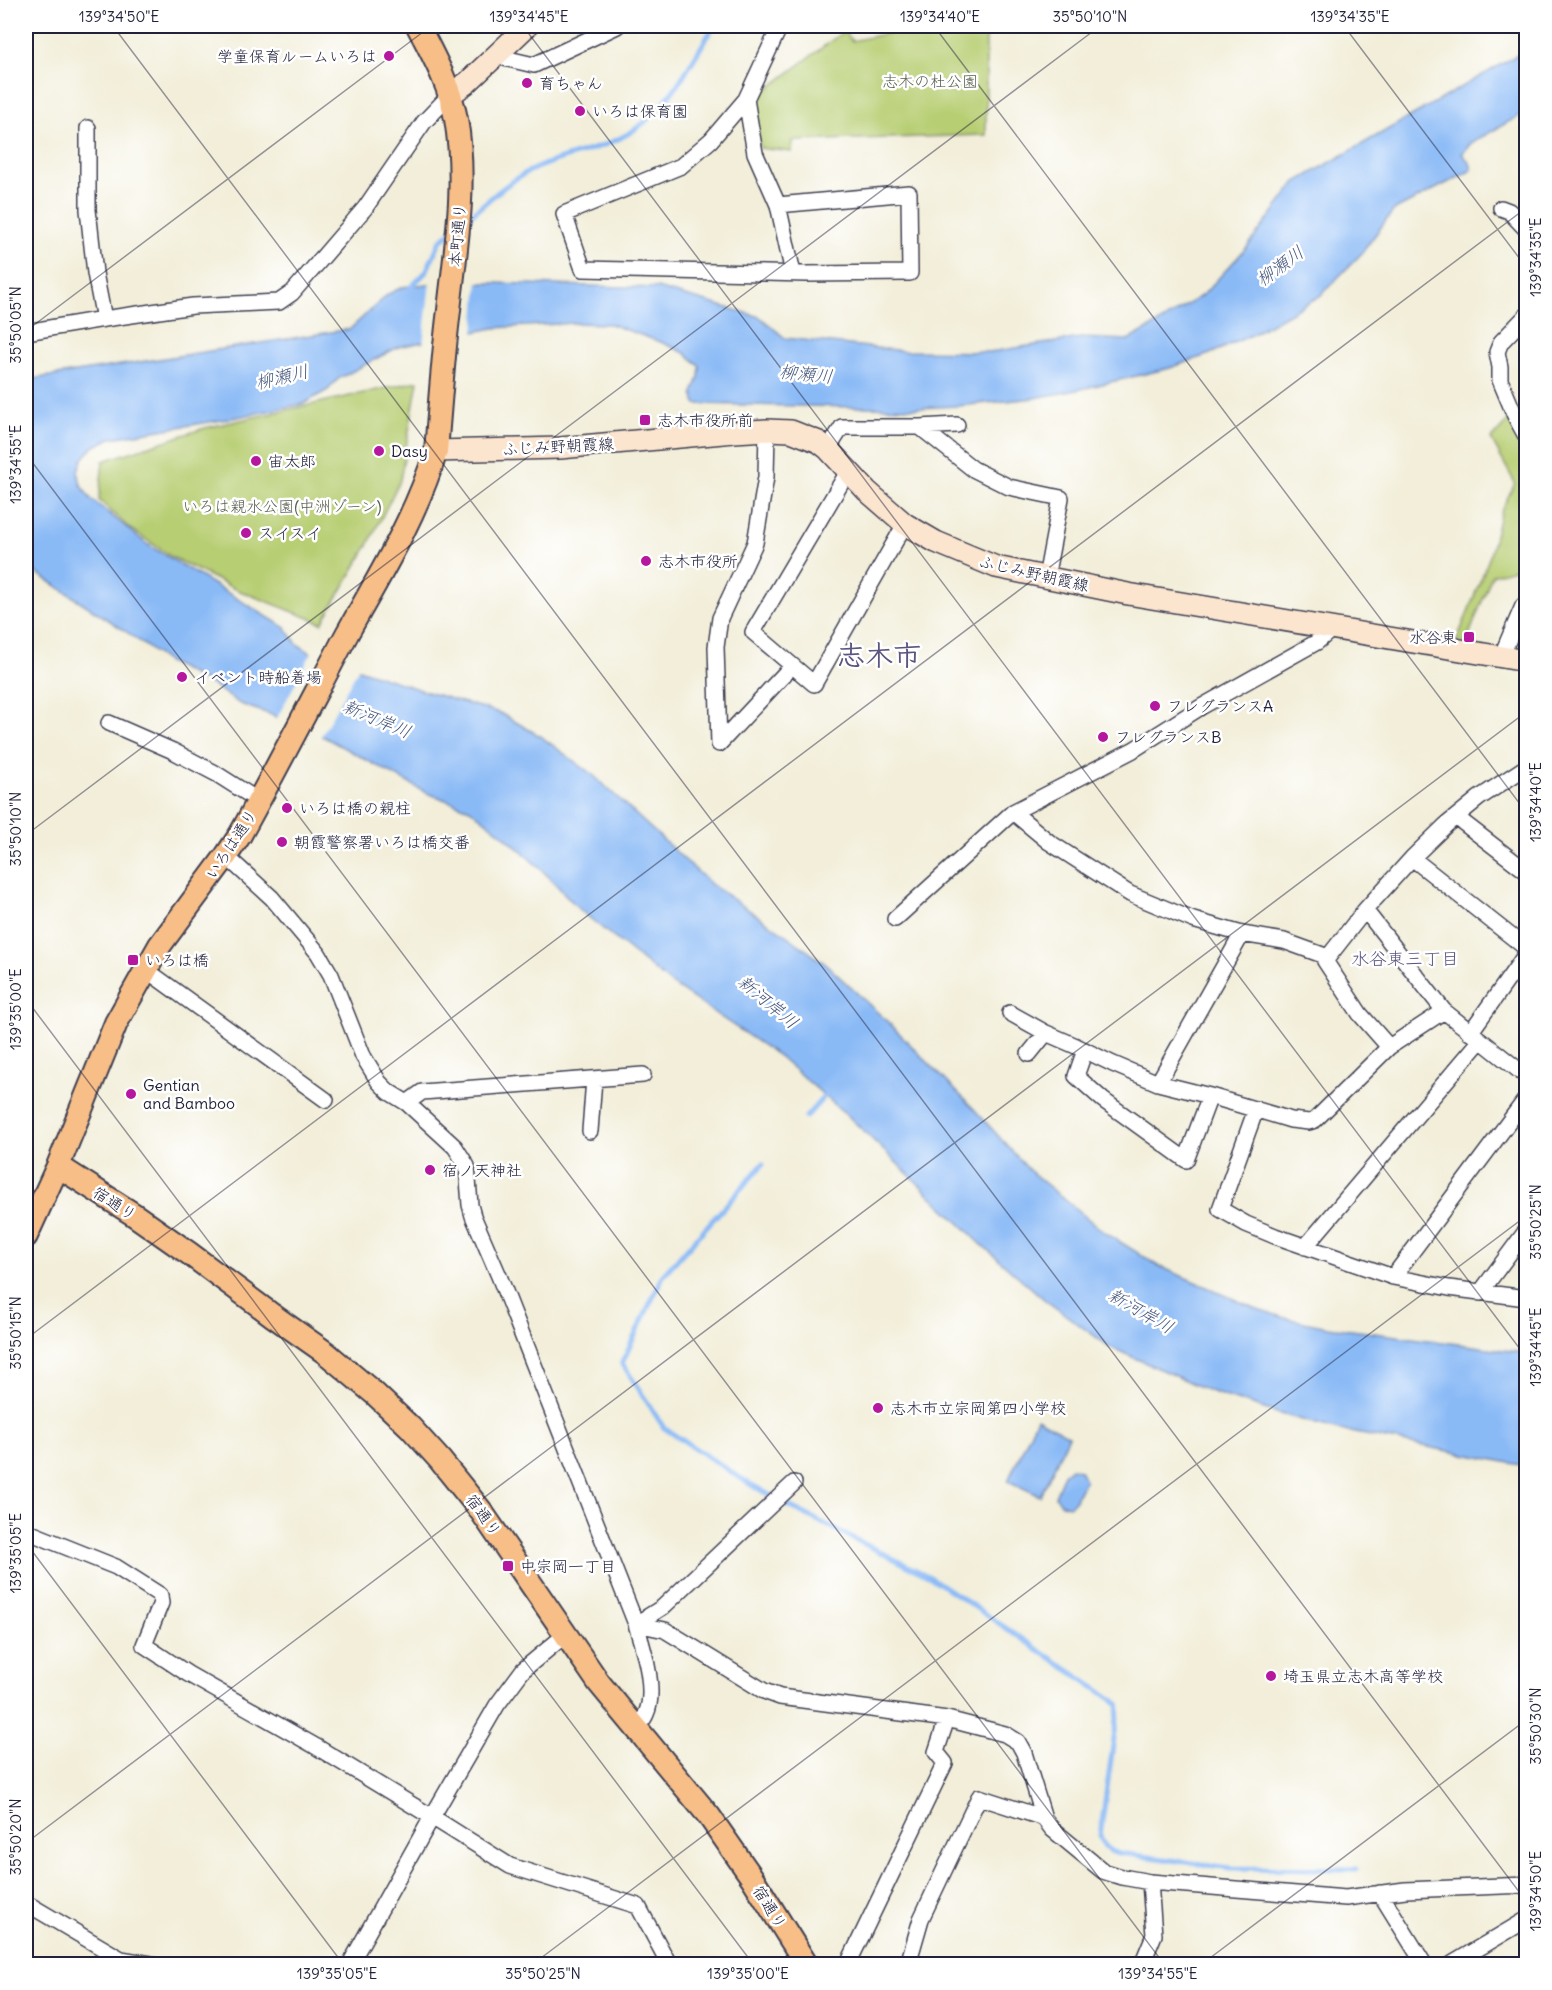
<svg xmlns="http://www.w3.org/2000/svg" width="1552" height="1990" viewBox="0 0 1552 1990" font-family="Delius,'Klee One',sans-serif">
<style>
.green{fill:#b7ce72;stroke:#6c7856;stroke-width:1.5}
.water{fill:#8abaf6;stroke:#566e98;stroke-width:1.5}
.pier{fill:#f2eed9}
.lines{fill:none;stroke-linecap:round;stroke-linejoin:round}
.stream{stroke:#8abaf6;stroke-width:5}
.street-casing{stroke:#414153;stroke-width:18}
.secondary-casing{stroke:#414153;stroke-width:24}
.primary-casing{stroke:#414153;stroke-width:26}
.street{stroke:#fff;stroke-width:15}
.secondary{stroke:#fce5cf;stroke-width:21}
.primary{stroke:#f7be87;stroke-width:22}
.ticks{fill:none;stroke:#22223b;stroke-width:1.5;stroke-opacity:0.45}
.poi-dot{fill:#b5179e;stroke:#fff;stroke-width:2}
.labels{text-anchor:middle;stroke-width:5;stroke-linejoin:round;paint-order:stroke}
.poi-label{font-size:16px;fill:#22223b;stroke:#fff;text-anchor:start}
.park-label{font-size:16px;fill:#565e4e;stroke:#fff}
.street-label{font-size:16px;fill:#22223b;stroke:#fff}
.water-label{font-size:18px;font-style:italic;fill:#46577c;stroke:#fff}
.neighbourhood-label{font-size:18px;fill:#5b557f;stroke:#fff}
.town-label{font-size:28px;font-weight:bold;fill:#5b557f;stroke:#fff}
.neatline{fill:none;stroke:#22223b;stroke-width:2}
.ticks-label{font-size:15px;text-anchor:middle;fill:#22223b}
</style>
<rect width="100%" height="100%" fill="#fff"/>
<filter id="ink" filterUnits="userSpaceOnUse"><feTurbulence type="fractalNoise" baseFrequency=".0167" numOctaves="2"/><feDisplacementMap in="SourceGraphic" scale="12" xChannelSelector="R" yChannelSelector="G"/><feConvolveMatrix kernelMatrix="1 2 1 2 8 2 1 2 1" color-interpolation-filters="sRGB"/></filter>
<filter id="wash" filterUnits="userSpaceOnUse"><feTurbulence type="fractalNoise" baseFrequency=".008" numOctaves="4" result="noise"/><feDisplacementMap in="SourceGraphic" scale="24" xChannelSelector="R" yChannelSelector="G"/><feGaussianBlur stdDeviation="1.35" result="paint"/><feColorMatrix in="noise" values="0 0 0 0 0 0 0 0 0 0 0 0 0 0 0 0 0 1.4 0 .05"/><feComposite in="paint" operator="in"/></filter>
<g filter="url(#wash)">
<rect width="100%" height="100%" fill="#f2eed9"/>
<!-- green -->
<path class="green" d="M921,26H986V135L793,141L792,152L760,148L755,124L757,97L844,31L852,41Z
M418,381L400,480L367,547L322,623L235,589L172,557L129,528L99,500L103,461L205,428Z
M1510,419L1526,449V562L1518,568L1492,575L1466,643L1456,642L1490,556L1501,511L1515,483L1491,439Z"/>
<!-- water -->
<path class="water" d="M1526,50V112L1471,143L1462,154L1470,163L1472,170L1393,211L1361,254L1320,296L1251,335L1210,354L1170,368L1077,390L1035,398L958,406L917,408L696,404L693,393L699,377L700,366L685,353L663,343L610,324L574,323L494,328L398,347L338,379L328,390L303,404L222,420L111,438L93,447L82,460L78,472L81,485L90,498L148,545L286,628L297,644L311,653L424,691L500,713L540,736L593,775L712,885L786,935L827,965L891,1025L974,1109L1029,1170L1104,1232L1159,1266L1252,1307L1285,1318L1328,1327L1526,1353V1466L1335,1429L1277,1413L1209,1391L1110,1347L1045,1300L981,1244L849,1117L780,1057L670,983L581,911L542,870L503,835L470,809L427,793L326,738L272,715L240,704L211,684L166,661L124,630L26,566V380L350,329L388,294L402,287L427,284L492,283L657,288L760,317L785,338L905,351L990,352L1081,338L1128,340L1161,322L1204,294L1248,246L1296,182Z
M1037,1418L1069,1436L1040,1496L1008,1481Z
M1071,1468L1080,1470L1085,1480L1075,1501L1069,1506L1062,1504L1055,1496L1064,1474Z"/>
<!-- pier -->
<path class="pier" d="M478,280L474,335L423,345L430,281Z
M313,650L359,667L320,738L276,720Z"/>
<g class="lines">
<!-- stream -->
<path class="stream" d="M466,219C486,203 509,180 532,170C565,154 603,151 634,130C670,106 691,62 714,26
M408,290L426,272L440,241L450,233
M806,1117L829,1091
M763,1164L664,1274L622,1363L664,1428L745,1481L787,1505L930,1577L1119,1704L1100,1836L1105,1847L1112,1852L1230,1868L1356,1869"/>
</g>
</g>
<g filter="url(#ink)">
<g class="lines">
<!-- street casing -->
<g class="street-casing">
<path id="street" d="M495,56L534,65L617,26
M746,99L755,153L778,205L909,193L910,273L806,274L583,269L564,214L681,166L711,140L746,99L780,26
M88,128V210L95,273L104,319
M778,205L793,273
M1501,208L1509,211L1526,229
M1526,316L1501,342L1497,352L1500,367V380L1516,418L1526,436
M26,332L104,319L193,306L279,302L292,293L365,208L424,122L450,95
M920,427L973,469L1009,487L1061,498L1046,578
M767,430L766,477L755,543L720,618L716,647L719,744L792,666
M828,449L842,427H920L957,425
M849,470L753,632L814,684L905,524
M1501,657L1523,606L1526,603
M109,723L173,751L215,773L259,801
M1013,812L1049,842L1130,894L1193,920L1242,934L1284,941L1328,957
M1456,817L1526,871
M226,856L272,898L318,953L331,975L363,1056L379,1082L389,1092L407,1103L455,1147L467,1166L470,1205L473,1216L499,1276L636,1624C643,1648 657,1690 646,1714C644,1720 639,1724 635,1729
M1412,858L1526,948
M1365,910L1444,1011L1526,1076
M895,919L1013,812L1133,750L1201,707L1317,642L1332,629
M145,969L326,1100
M1010,1013L1046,1033L1076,1046L1113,1064L1158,1083L1210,1096L1291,1120L1309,1122L1315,1120L1389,1047L1444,1011
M1470,1033L1526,954
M1389,1047L1360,1014L1325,961L1365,910L1412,858L1446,825L1479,798L1526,767
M1085,1050L1076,1076L1103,1100L1186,1160L1210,1096
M1029,1054L1046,1033
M1158,1083L1242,934
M407,1103L422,1092L643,1075
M1256,1109L1220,1209L1246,1224L1275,1236L1393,1277L1449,1288L1526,1298
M590,1131L594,1079
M1305,1247L1480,1041
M1393,1277L1526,1099
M1480,1293L1526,1231
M26,1531L116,1567L160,1595L161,1603L144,1645L188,1674L315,1746L432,1817L510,1866L638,1906L669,1964
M636,1624L665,1630L764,1691L780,1697L947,1719L1005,1734L1018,1742L1024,1753L1044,1818L1052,1829L1103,1871L1122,1877L1150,1882L1346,1898L1405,1890L1526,1885
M636,1624L663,1607L794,1483
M1380,1893L1424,1964
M26,1903L121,1959L151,1964
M350,1964L432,1817L497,1705L523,1670L565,1635
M848,1964L945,1763L936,1752L947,1719
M908,1964L921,1919L979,1797L1044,1818
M1142,1964L1154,1935L1150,1882
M1452,1964L1526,1920"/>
</g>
<!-- secondary casing -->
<g class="secondary-casing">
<path id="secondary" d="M450,95L468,82L527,26
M436,451L560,448L734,432L767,430L791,431L819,442L828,449L867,491L905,524L936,542L996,567L1128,594L1526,661"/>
</g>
<!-- primary casing -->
<g class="primary-casing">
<path id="primary" d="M58,1166L133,1214L190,1254L272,1315L326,1353L375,1394L410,1427L440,1460L481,1511L599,1683L709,1816L753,1879L806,1964
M26,1236L58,1166L116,1023L160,945L226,856L240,835C277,768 312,700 348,632C381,573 416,516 436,451C440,404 443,357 449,310C456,246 467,182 456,119C450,86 433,55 418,26"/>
</g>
<!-- street -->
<use href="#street" class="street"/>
<!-- secondary -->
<use href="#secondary" class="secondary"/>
<!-- primary -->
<use href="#primary" class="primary"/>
</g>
</g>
<!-- ticks -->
<path class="ticks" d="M113,26L1526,1901M523,26L1526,1357M934,26L1526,812M1344,26L1526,267M26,331L431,26M26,454L1164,1964M26,835L1100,26M26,999L753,1964M26,1339L1526,208M26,1543L343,1964M26,1843L1526,712M533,1964L1526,1216M1202,1964L1526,1720"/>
<!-- markers -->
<g class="poi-dot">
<circle cx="389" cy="56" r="6"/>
<circle cx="527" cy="83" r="6"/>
<circle cx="580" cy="111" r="6"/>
<rect x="639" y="414" width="12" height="12" rx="3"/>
<circle cx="379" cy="451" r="6"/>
<circle cx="256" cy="461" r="6"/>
<circle cx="246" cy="533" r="6"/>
<circle cx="646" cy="561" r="6"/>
<rect x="1463" y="631" width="12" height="12" rx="3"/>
<circle cx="182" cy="677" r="6"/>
<circle cx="1155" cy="706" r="6"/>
<circle cx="1103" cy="737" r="6"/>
<circle cx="287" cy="808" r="6"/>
<circle cx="282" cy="842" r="6"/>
<rect x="127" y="954" width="12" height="12" rx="3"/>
<circle cx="131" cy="1094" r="6"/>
<circle cx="430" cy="1170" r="6"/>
<circle cx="878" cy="1408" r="6"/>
<rect x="502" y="1560" width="12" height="12" rx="3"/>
<circle cx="1271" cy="1676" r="6"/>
</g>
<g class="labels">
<!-- poi labels -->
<g class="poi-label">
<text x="377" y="62" text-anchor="end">学童保育ルームいろは</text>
<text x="539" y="89">育ちゃん</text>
<text x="592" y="117">いろは保育園</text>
<text x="657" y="426">志木市役所前</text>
<text x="391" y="457">Dasy</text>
<text x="268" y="467">宙太郎</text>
<text x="258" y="539">スイスイ</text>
<text x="658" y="567">志木市役所</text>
<text x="1457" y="643" text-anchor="end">水谷東</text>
<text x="194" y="683">イベント時船着場</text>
<text x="1167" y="712">フレグランスA</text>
<text x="1115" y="743">フレグランスB</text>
<text x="299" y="814">いろは橋の親柱</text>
<text x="294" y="848">朝霞警察署いろは橋交番</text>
<text x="145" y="966">いろは橋</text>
<text x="143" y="1091">Gentian<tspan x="143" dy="18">and Bamboo</tspan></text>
<text x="442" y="1176">宿ノ天神社</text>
<text x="890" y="1414">志木市立宗岡第四小学校</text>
<text x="520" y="1572">中宗岡一丁目</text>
<text x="1283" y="1682">埼玉県立志木高等学校</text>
</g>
<!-- park labels -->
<g class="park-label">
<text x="930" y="87">志木の杜公園</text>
<text x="282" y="512">いろは親水公園(中洲ゾーン)</text>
</g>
<!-- street labels -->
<g class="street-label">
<text transform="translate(457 235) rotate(-85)" y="6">本町通り</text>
<text transform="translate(558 446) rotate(-3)" y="6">ふじみ野朝霞線</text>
<text transform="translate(1034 573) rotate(13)" y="6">ふじみ野朝霞線</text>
<text transform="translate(231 844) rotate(-57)" y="6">いろは通り</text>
<text transform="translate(115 1203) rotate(33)" y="6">宿通り</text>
<text transform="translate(484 1515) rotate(54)" y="6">宿通り</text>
<text transform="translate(770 1907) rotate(58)" y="6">宿通り</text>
</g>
<!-- water labels -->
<g class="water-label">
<text transform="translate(1280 266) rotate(-36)" y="6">柳瀬川</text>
<text transform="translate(806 374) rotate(6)" y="6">柳瀬川</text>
<text transform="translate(282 377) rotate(-13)" y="6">柳瀬川</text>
<text transform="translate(377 719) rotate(23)" y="6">新河岸川</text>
<text transform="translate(768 1002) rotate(40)" y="6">新河岸川</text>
<text transform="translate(1141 1311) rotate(30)" y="6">新河岸川</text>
</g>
<!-- neighbourhood labels -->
<g class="neighbourhood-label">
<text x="1405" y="965">水谷東三丁目</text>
</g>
<!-- town labels -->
<g class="town-label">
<text x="879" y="665">志木市</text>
</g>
</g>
<!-- margin -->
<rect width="1552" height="1990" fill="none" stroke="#fff" stroke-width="66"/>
<rect x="33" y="33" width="1486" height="1924" class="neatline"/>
<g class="ticks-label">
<text x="119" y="22">139°34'50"E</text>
<text x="529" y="22">139°34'45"E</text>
<text x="940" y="22">139°34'40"E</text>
<text x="1090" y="22">35°50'10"N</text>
<text x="1350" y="22">139°34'35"E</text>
<text transform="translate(1536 257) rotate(-90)" y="5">139°34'35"E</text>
<text transform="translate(16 325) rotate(-90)" y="5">35°50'05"N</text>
<text transform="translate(16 464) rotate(-90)" y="5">139°34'55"E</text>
<text transform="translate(1536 802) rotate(-90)" y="5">139°34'40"E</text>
<text transform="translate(16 829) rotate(-90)" y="5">35°50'10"N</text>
<text transform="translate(16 1009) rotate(-90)" y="5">139°35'00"E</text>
<text transform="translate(1536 1222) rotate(-90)" y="5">35°50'25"N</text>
<text transform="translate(16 1333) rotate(-90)" y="5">35°50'15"N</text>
<text transform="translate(1536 1347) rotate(-90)" y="5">139°34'45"E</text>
<text transform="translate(16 1553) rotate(-90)" y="5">139°35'05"E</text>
<text transform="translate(1536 1726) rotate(-90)" y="5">35°50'30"N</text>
<text transform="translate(16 1837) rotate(-90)" y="5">35°50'20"N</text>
<text transform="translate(1536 1891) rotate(-90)" y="5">139°34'50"E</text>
<text x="337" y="1979">139°35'05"E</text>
<text x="543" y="1979">35°50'25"N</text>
<text x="748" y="1979">139°35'00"E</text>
<text x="1158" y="1979">139°34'55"E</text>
</g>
</svg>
